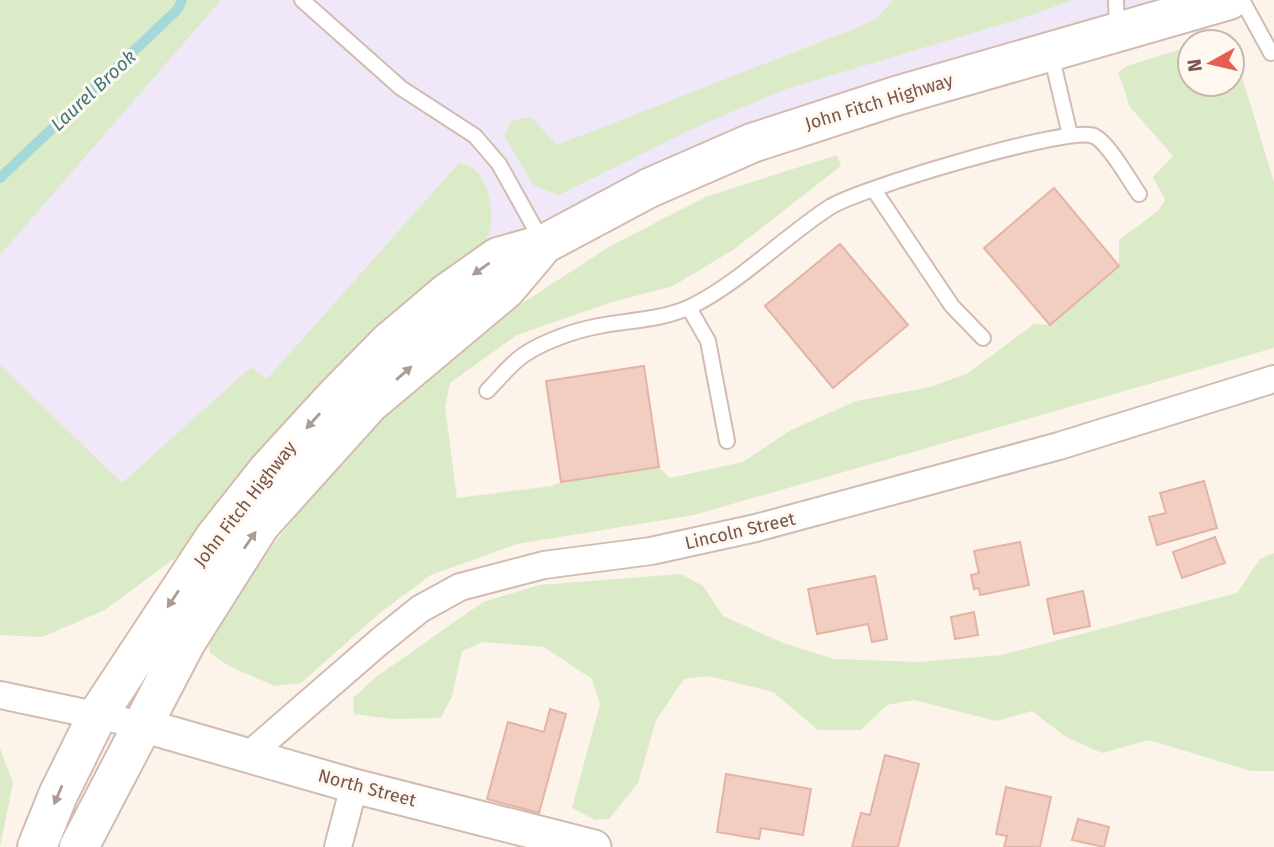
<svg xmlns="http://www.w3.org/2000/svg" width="1274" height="847" viewBox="0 0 1274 847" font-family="'Fira Sans',sans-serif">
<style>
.education{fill:#f0e7f9}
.green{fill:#dbebc8}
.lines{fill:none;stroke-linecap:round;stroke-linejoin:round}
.stream{stroke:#a5d8d8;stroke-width:10}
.building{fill:#f2cec2;stroke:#e4b3a3;stroke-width:2}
.service-casing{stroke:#d2bcb2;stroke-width:18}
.minor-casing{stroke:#d2bcb2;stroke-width:30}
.tertiary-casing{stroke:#d2bcb2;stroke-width:37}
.secondary-casing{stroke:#d5bbaf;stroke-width:42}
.service{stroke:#fff;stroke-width:14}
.minor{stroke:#fff;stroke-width:26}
.tertiary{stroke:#fff;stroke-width:33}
.secondary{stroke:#fff;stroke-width:38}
.oneway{fill:#ae9a94}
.labels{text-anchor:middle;stroke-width:6;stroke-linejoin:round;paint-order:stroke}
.street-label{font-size:18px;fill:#78564d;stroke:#fff8f1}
.water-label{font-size:19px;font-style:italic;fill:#407b7c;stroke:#fff8f1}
</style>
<rect width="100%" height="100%" fill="#fcf3eb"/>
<!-- education -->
<path class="education" d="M0,0H1229L896,96L544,244L223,580L0,388Z"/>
<!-- green -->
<path class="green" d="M0,0H221L0,255Z
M893,0H1073L1023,18L786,89L696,127L559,195L533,185L504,135L511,121L531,117L557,145L861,26L877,18Z
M1190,46V84H1232V58L1242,77L1274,182V348L694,515L517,544L431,575L381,612L301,683L274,686L229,666L210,653L209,636L256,566L344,456L419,385L504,315L612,245L708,196L837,155L841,166L733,250L673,286L609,303L517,335L450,383L445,407L457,498L552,486L561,482L659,467L670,478L743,462L791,430L856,401L931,387L968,373L1034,324L1050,325L1119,266V240L1158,211L1165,200L1153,177L1173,156L1130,107L1118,72L1127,66Z
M459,163C487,165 495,207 490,230C489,238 480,246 475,252L187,549L105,610L42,637L0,635V365L122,483L251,367L267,379Z
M1274,553V771H1251L1149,740L1102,753L1066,737L1032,711L996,721L914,700L887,705L861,730H818L773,692L708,676L684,679L656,720L638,783L609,819L595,820L572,808L600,704L592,679L544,647L483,642L462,651L452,696L441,718L392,719L354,714L353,698L376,677L483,602L539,585L681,574L703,586L723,616L783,643L834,659L920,662L1002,655L1237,593L1260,559Z
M0,748L13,783L0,847Z"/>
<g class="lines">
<!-- stream -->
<path class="stream" d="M0,178L178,9L182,0"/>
</g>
<!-- building -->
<path class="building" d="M1054,188L1119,266L1050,325L984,248Z
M840,244L908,325L833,388L765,306Z
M644,366L659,467L561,482L546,381Z
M1204,481L1217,528L1157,545L1149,517L1166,513L1160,493Z
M1215,537L1225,563L1182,578L1173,552Z
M1020,542L1029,585L980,595L979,588L974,589L971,575L979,573L974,551Z
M875,576L887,639L872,642L868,624L817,634L808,589Z
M1083,591L1090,626L1054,634L1047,599Z
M974,612L978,635L955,639L951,617Z
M550,709L566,714L539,813L487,799L508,722L544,732Z
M885,755L919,764L898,847H852L861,813L870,815Z
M726,774L811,789L803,835L761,828L759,839L717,832Z
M1006,787L1051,797L1040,847H1004L1007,836L996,834Z
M1078,819L1109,827L1104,847L1072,840Z"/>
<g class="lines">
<!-- service casing -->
<g class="service-casing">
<path id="service" d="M302,0L401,88L475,136L499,164L543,243
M1116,0L1117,29
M1242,0L1271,53L1274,52
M1051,54L1070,135
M874,190L952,306L983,338
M689,308L708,341L727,441
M487,391C499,379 511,363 525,354C545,341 576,330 599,326C630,320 663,320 692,306C739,283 785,236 830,207C858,189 1069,125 1094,136C1109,143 1129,180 1139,194"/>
</g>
<!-- minor casing -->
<g class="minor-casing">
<path id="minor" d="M0,695L142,725
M250,754L379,642L420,609L460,587L544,565L651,551L756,528L1059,446L1274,379
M338,847L354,786"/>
</g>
<!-- tertiary casing -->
<g class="tertiary-casing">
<path id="tertiary" d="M142,725L354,786L594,847"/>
</g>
<!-- secondary casing -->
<g class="secondary-casing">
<path id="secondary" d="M37,847L58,795L97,716L215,537L268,470L334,398L389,342L447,293L498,257L544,244L649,188L752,143L896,96L1229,0
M79,847L186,642L260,525L369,404L506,289L544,244"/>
</g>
<!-- service -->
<use href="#service" class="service"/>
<!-- minor -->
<use href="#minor" class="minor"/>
<!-- tertiary -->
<use href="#tertiary" class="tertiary"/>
<!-- secondary -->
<use href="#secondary" class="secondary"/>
</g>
<!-- one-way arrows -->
<defs><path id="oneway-solid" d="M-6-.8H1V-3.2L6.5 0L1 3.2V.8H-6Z" transform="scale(1.75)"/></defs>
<g class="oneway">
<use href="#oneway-solid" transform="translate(481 269) rotate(145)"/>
<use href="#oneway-solid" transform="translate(404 373) rotate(-41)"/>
<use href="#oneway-solid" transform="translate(313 421) rotate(132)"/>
<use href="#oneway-solid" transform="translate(250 540) rotate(-55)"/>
<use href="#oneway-solid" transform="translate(173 599) rotate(124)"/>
<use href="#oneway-solid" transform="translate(58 795) rotate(113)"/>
</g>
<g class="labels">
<!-- street labels -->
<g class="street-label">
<text transform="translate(879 102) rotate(-17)" y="6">John Fitch Highway</text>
<text transform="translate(245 504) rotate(-52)" y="6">John Fitch Highway</text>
<text transform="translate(740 531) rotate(-13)" y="6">Lincoln Street</text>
<text transform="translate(367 788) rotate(15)" y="6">North Street</text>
</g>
<!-- water labels -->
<g class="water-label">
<text transform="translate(93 90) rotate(-43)" y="7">Laurel Brook</text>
</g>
</g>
<!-- north arrow -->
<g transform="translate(1211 63) rotate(262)"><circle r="33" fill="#fff8f1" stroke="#c9b7af" stroke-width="2"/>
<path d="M0-5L12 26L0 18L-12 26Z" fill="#e45e52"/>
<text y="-10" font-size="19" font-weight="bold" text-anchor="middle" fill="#78564d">N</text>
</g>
</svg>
